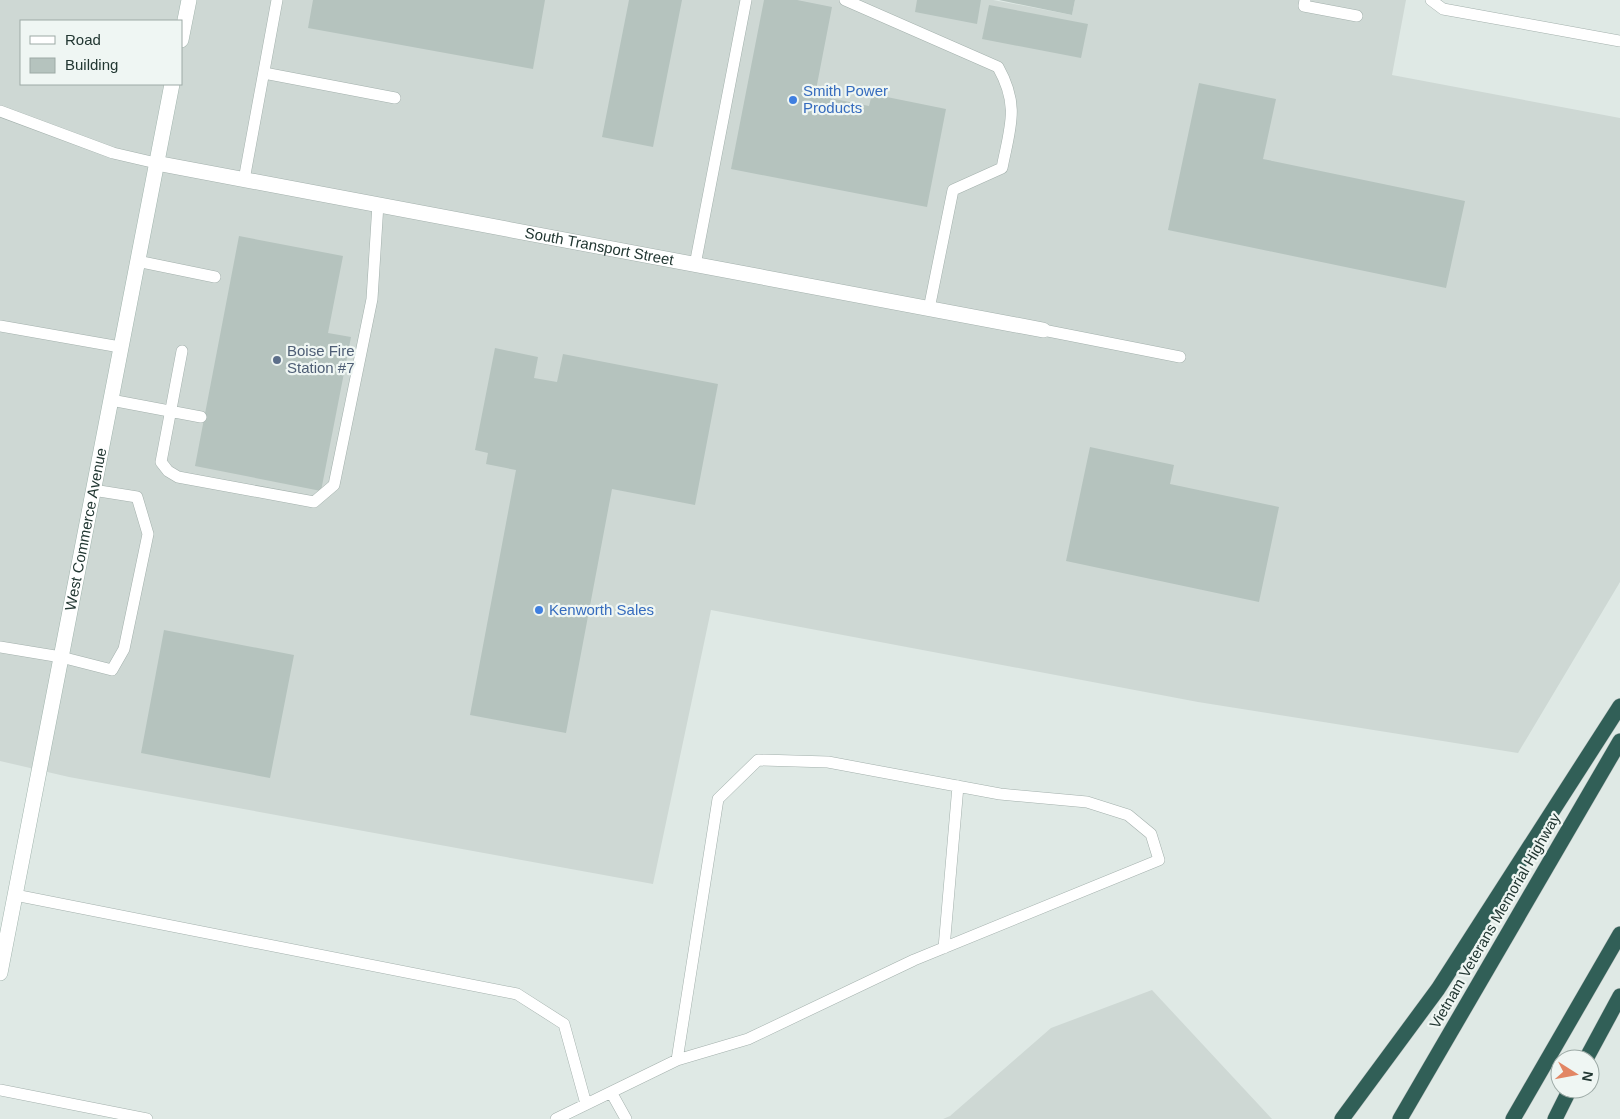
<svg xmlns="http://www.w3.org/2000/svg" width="1620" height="1119" viewBox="0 0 1620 1119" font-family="Arial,sans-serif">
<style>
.built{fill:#ced8d4;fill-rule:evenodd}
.building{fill:#b5c3be}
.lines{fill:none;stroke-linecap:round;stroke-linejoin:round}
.lane-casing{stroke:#a3b0ac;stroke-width:12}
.street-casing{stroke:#a3b0ac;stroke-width:16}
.secondary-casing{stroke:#a0b3ac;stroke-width:16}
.highway-casing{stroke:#bdc3c2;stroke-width:16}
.lane{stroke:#fff;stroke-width:11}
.street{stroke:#fff;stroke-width:15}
.secondary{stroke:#fff;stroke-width:15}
.highway{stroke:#315f57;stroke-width:15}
.shop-dot{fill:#3f7fe0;stroke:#eff6f3;stroke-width:2}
.service-dot{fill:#5c6f8a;stroke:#eff6f3;stroke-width:2}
.labels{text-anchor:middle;stroke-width:4.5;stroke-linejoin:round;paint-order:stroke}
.shop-label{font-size:15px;fill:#366cbe;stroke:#eff6f3;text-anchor:start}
.street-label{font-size:15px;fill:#223732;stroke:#eff6f3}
.service-label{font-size:15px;fill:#4e5e75;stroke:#eff6f3;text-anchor:start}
</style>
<rect width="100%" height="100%" fill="#dfe9e5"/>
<!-- built -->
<path class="built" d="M0,0H993L1072,15L1075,0H1406L1392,75L1620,118V582L1518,753L1198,702L711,610L653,884L69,777L0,761ZM21,21H181V84H21Z
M1152,990L1272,1119H943L950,1116L1051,1028Z"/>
<!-- building -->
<path class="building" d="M313,0H545L533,69L308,28Z
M629,0H682L653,147L602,137Z
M764,0H797L832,7L815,95L869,106L872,94L946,109L927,207L731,169Z
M917,0H981L977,24L915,12Z
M999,0H1075L1072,15Z
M989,5L1088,24L1081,58L982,39Z
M1199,83L1276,99L1263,159L1465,201L1446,288L1168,230Z
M239,236L343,256L328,333L351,337L321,491L195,466Z
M495,348L538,357L534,378L557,382L563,354L718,384L695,505L612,489L566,733L470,715L516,470L486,464L488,453L475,450Z
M1090,447L1174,465L1170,484L1279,507L1259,602L1066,561Z
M164,630L294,655L270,778L141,753Z"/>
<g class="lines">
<!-- lane casing -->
<g class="lane-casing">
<path id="lane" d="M845,0L998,67C1020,106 1010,127 1002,168L953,190L929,309
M1305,0L1304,6L1357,16
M1431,0L1443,9L1620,41
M264,73L395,98
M0,111L113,153L156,163
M244,180L277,0
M137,261L215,277
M695,265L746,0
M0,326L120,347
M1043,330L1180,357
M182,351L161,462L168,471L178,477L314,502L334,485L372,299L378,204
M111,400L201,417
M0,647L61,657L112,670L124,649L148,534L137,497L93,490
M15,895L517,994L564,1024L586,1104
M944,948L958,786
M0,1090L147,1119
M611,1092L626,1119
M556,1119L677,1060L748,1039L914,960L1159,860L1151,834L1128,815L1087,802L1000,794L828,762L758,760L718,799L677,1060"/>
</g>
<!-- street casing -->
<g class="street-casing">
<g id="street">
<path id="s1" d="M156,163L1043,330"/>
</g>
</g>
<!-- secondary casing -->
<g class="secondary-casing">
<g id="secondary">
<path d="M181,40L189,0"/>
<path id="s2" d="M0,973L172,84"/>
</g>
</g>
<!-- highway casing -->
<g class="highway-casing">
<path id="highway" d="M1586,1059L1620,996
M1342,1119L1438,989L1620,706
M1400,1119L1620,741
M1513,1119L1620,934
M1555,1119L1570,1089"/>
</g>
<!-- lane -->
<use href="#lane" class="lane"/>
<!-- street -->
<use href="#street" class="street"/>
<!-- secondary -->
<use href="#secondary" class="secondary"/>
<!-- highway -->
<use href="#highway" class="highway"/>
</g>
<!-- markers -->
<g class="shop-dot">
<circle cx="793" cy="100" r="5"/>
<circle cx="539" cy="610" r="5"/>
</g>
<circle class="service-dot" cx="277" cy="360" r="5"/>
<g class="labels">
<!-- shop labels -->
<g class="shop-label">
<text x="803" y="96">Smith Power<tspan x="803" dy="17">Products</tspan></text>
<text x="549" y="615">Kenworth Sales</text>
</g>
<!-- street labels -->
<g class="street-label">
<text dy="5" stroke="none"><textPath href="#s1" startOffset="451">South Transport Street</textPath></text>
<text dy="5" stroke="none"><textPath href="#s2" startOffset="452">West Commerce Avenue</textPath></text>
<text transform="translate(1495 921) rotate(-60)" y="5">Vietnam Veterans Memorial Highway</text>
</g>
<!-- service labels -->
<g class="service-label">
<text x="287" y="356">Boise Fire<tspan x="287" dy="17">Station #7</tspan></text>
</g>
</g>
<!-- legend -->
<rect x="20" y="20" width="162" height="65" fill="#eff6f3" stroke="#9daaa6"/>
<rect x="30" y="36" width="25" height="8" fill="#ffffff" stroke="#9daaa6"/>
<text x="65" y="45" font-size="15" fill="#223732">Road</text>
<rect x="30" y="58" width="25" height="15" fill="#b5c3be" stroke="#9daaa6"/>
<text x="65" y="70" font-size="15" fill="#223732">Building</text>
<!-- north arrow -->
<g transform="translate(1575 1074) rotate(101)"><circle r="24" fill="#eff6f3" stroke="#9daaa6"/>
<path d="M0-4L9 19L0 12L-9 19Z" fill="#e28664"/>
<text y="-8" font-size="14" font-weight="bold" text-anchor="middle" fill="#223732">N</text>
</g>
</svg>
